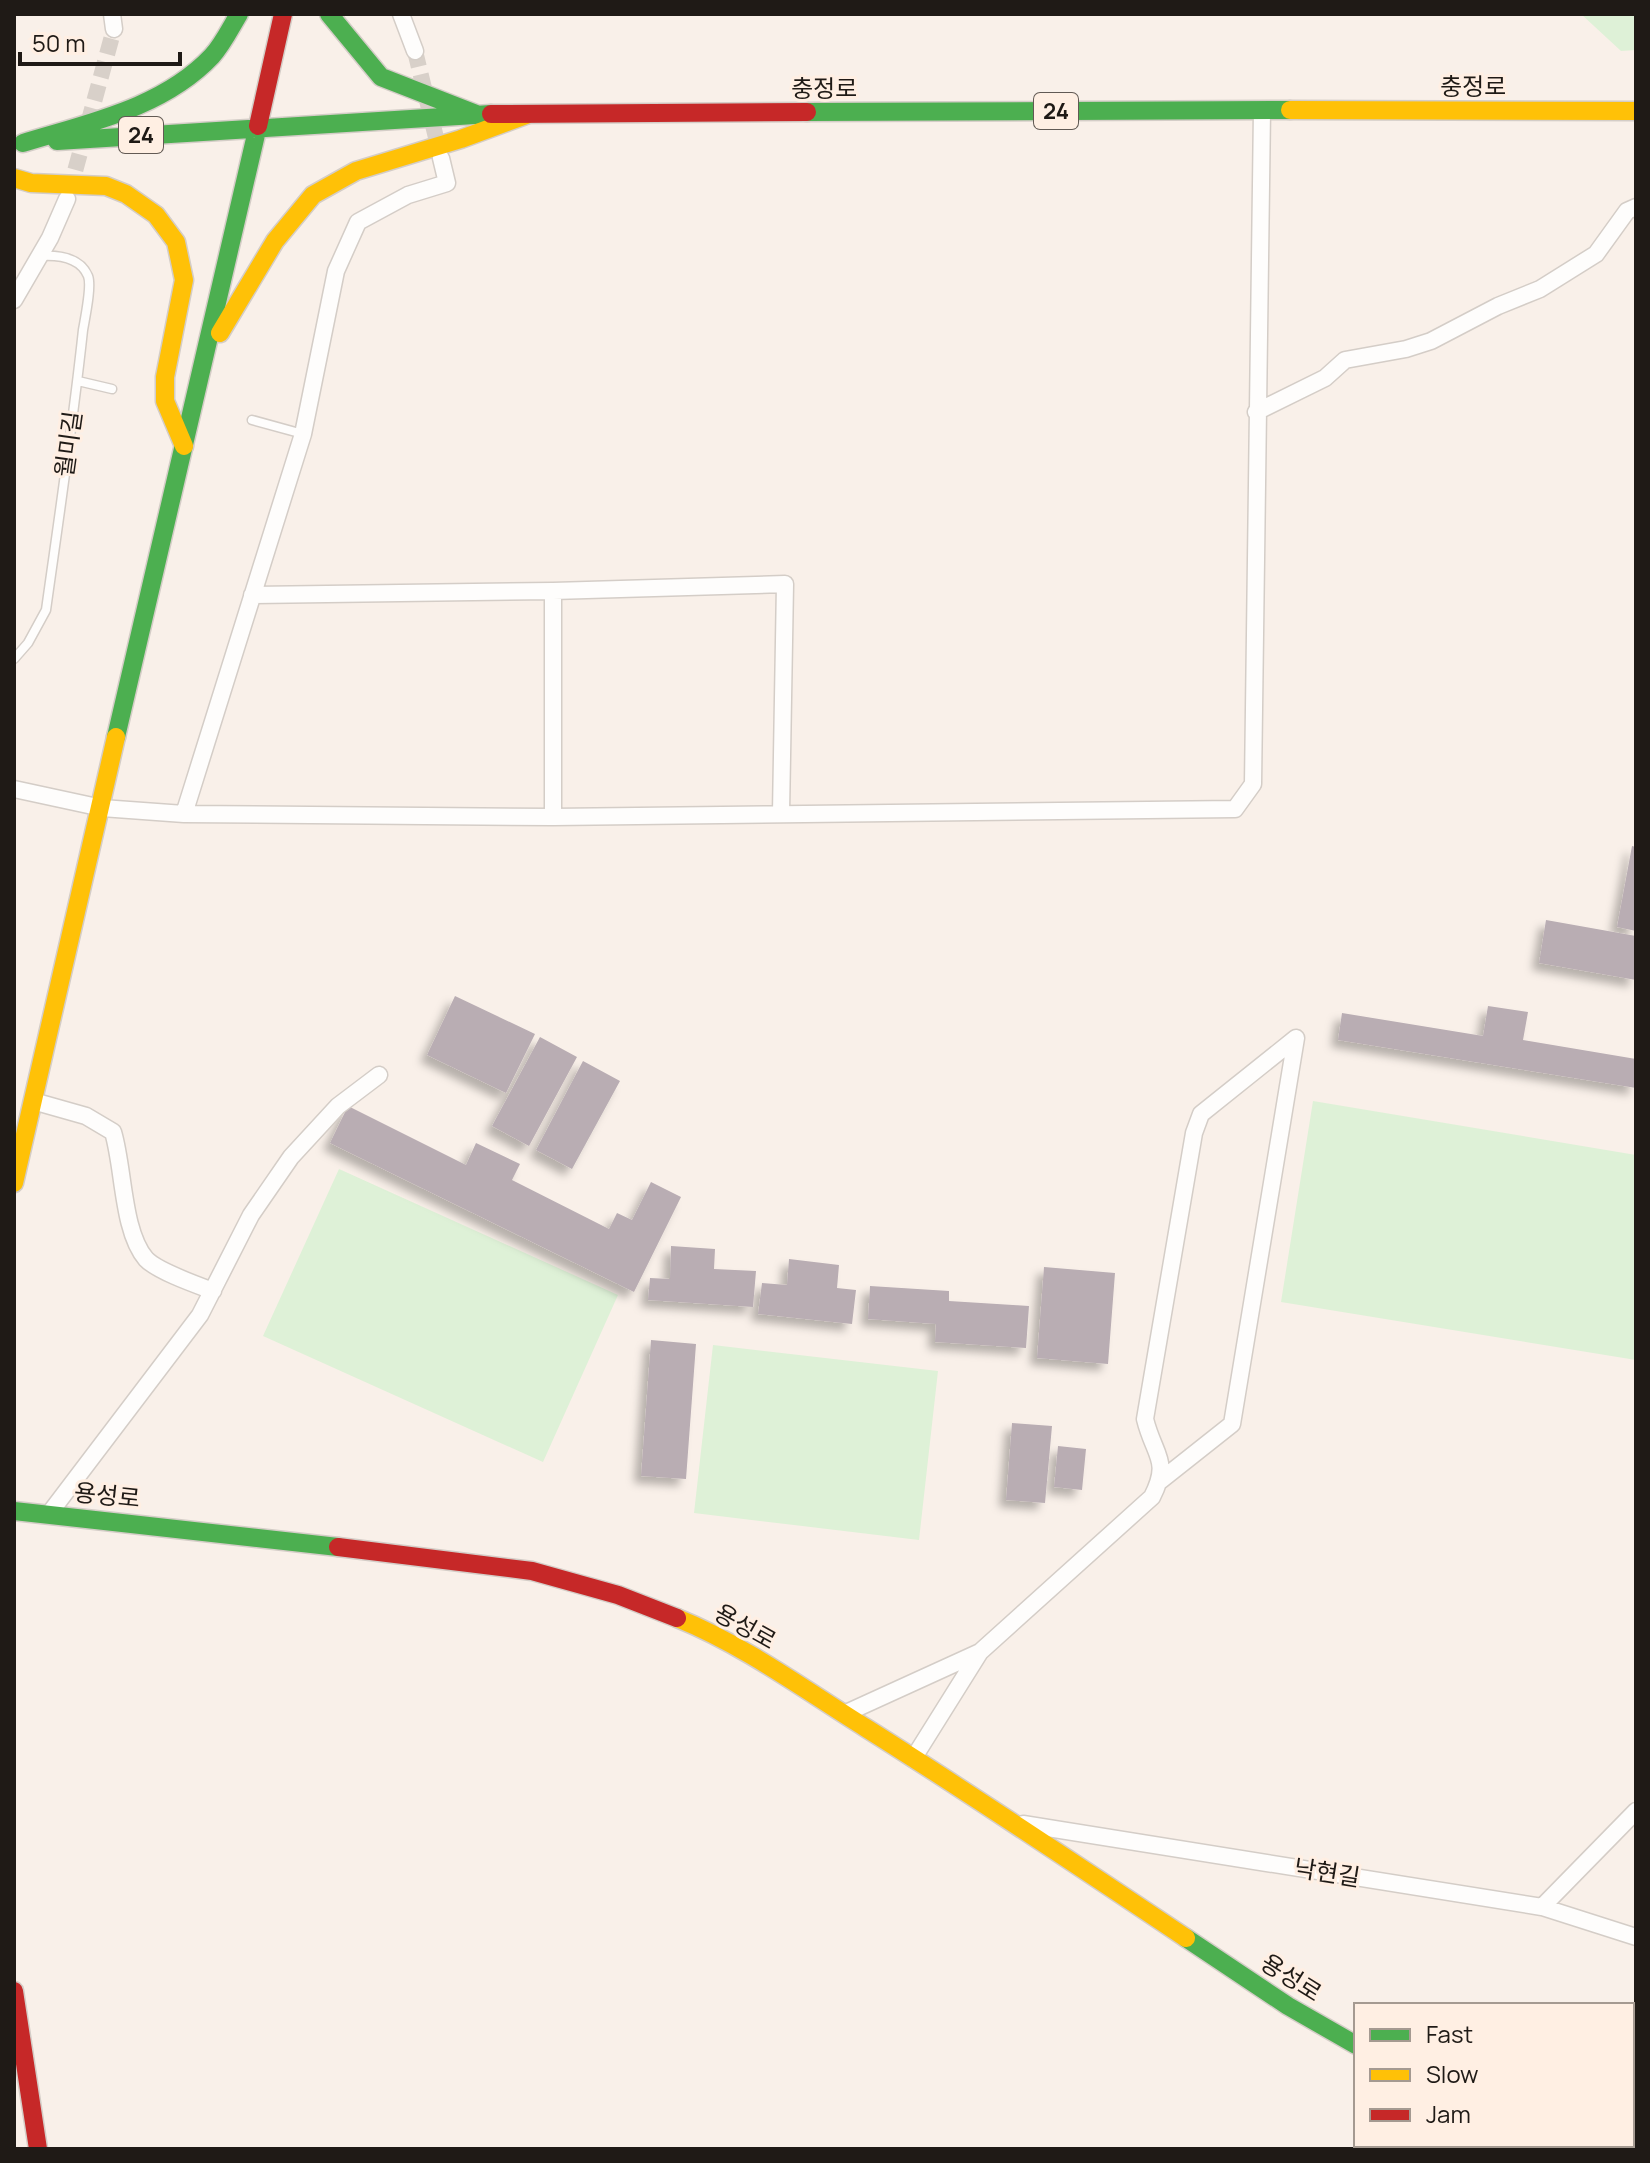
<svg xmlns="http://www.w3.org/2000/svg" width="1650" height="2163" viewBox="0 0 1650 2163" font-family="Manrope,'Noto Sans KR',sans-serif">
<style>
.green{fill:#def1d7}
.building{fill:#b9adb3;filter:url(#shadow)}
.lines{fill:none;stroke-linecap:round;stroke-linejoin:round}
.street-tunnel{stroke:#d8d0c9;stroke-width:16;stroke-dasharray:16 8;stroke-linecap:butt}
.lane-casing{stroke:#d4cdc7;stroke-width:11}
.street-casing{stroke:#d4cdc7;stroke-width:19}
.fast-casing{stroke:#d4cdc7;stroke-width:21}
.slow-casing{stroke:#d4cdc7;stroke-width:21}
.jam-casing{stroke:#d4cdc7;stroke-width:21}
.lane{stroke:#fefdfc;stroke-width:8}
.street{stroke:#fefdfc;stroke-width:16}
.fast{stroke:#4caf50;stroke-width:18}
.slow{stroke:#ffc107;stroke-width:18}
.jam{stroke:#c62828;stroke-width:18}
.labels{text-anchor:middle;stroke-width:6;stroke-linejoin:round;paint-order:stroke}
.shield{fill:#ffefe3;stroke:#625a54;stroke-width:2}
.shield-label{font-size:22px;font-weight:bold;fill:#1f1a16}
.street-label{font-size:24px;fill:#1f1a16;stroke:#ffefe3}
</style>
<defs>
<filter id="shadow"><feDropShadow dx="-7" dy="7" stdDeviation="4" flood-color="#0004"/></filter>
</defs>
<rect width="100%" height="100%" fill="#f9f0e9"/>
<!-- green -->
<path class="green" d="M1581,14H1636V50L1621,51Z
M1313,1101L1636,1155V1360L1281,1302Z
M339,1169L618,1295L543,1462L263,1336Z
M713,1345L938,1371L919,1540L694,1513Z"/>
<!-- building -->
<path class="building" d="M1632,846L1636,847V931L1617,927Z
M1546,920L1636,936V980L1539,963Z
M455,996L535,1034L506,1093L427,1055Z
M1488,1006L1528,1012L1523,1040L1636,1059V1088L1338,1040L1342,1013L1483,1036Z
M540,1037L577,1057L529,1146L492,1126Z
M583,1061L620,1081L572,1169L536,1150Z
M348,1106L466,1165L476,1143L520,1164L512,1180L609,1229L617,1213L632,1220L651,1182L681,1197L634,1292L330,1143Z
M671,1246L715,1249L714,1269L756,1271L753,1307L648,1300L650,1278L670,1279Z
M789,1259L839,1265L837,1288L856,1290L852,1324L758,1314L762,1283L787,1285Z
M1044,1267L1115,1273L1108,1364L1037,1358Z
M870,1286L949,1291V1301L1029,1306L1026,1348L935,1342L936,1324L868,1319Z
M651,1340L696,1344L686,1479L641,1476Z
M1012,1423L1052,1426L1045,1503L1006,1500Z
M1058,1446L1086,1449L1082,1490L1054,1487Z"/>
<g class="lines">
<!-- street-tunnel -->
<path class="street-tunnel" d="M415,51L440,154
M69,193L114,29"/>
<!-- lane casing -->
<g class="lane-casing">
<path id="lane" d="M78,381L112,389
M252,420L303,434
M14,659L28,643L46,610C59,517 73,424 83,330C85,318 92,286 88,276C80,257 59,255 41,256"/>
</g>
<!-- street casing -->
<g class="street-casing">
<path id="street" d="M112,14L114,29
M401,14L415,51
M14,300L50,238L67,199
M1256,412L1325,378L1345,360L1406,349L1431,341L1498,306L1540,289L1596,254L1627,211L1636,207
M252,595L553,591L785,584L781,813
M14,789L102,808L184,814L553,817L1235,809L1253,784L1262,110
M184,814L303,434L336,271L358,222L408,195L447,183L441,158
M553,817V591
M33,1101L86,1116L113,1132C124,1168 122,1231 146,1259C157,1271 197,1285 213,1291
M49,1514L200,1315L251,1215L291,1157L338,1106L379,1075
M980,1652L1152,1497C1171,1460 1154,1456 1145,1419L1194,1133L1201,1114L1296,1038L1232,1424L1160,1481
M844,1714L980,1652L913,1759
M1023,1824L1542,1907L1636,1937
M1542,1907L1636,1811"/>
</g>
<!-- fast casing -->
<g class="fast-casing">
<path id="fast" d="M329,14L381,77L476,114
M807,112L1290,110
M57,141L491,114
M23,143C88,123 163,108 212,56C223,44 231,27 239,14
M116,737L258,126
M14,1511L338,1547
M1186,1938L1288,2006L1356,2045
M1554,2145L1563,2149"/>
</g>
<!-- slow casing -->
<g class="slow-casing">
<path id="slow" d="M1290,110L1636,111
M14,178L31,183L106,186L126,194L156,215L176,242L184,280L165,377V401L184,446
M220,333L275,241L313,195L356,171L461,139L526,115
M14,1183L116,737
M677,1618C744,1645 805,1690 866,1728C974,1796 1080,1867 1186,1938"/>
</g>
<!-- jam casing -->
<g class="jam-casing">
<path id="jam" d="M491,114L807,112
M258,126L283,14
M338,1547L532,1571L618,1595L677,1618
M14,1991L38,2149"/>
</g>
<!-- lane -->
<use href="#lane" class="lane"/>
<!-- street -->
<use href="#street" class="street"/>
<!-- fast -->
<use href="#fast" class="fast"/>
<!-- slow -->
<use href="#slow" class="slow"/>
<!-- jam -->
<use href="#jam" class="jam"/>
</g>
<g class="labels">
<!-- shield labels -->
<g class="shield">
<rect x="1034" y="93" width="44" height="36" rx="6"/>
<rect x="119" y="117" width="44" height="36" rx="6"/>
</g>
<g class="shield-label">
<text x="1056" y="119">24</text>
<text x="141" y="143">24</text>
</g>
<!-- street labels -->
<g class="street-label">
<text x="1473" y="95">충정로</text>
<text x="824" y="97">충정로</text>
<text transform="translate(69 444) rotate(-82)" y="8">월미길</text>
<text transform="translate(107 1496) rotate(6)" y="8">용성로</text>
<text transform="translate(745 1627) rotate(29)" y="8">용성로</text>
<text transform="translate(1327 1873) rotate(9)" y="8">낙현길</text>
<text transform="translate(1291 1978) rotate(32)" y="8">용성로</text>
</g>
</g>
<!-- border -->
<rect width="1650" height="2163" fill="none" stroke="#1f1a16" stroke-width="32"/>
<!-- legend -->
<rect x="1354" y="2003" width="280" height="144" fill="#ffefe3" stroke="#a59a91" stroke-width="2"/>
<rect x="1370" y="2029" width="40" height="12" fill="#4caf50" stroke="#a59a91" stroke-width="2"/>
<text x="1426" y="2043" font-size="24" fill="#1f1a16">Fast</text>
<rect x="1370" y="2069" width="40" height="12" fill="#ffc107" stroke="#a59a91" stroke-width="2"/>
<text x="1426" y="2083" font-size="24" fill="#1f1a16">Slow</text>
<rect x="1370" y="2109" width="40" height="12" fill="#c62828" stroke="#a59a91" stroke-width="2"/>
<text x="1426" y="2123" font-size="24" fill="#1f1a16">Jam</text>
<!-- scale -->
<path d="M20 52v12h160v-12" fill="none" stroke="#1f1a16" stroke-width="4"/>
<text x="32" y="52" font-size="24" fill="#1f1a16" stroke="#ffefe3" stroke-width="6" paint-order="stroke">50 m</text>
</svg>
